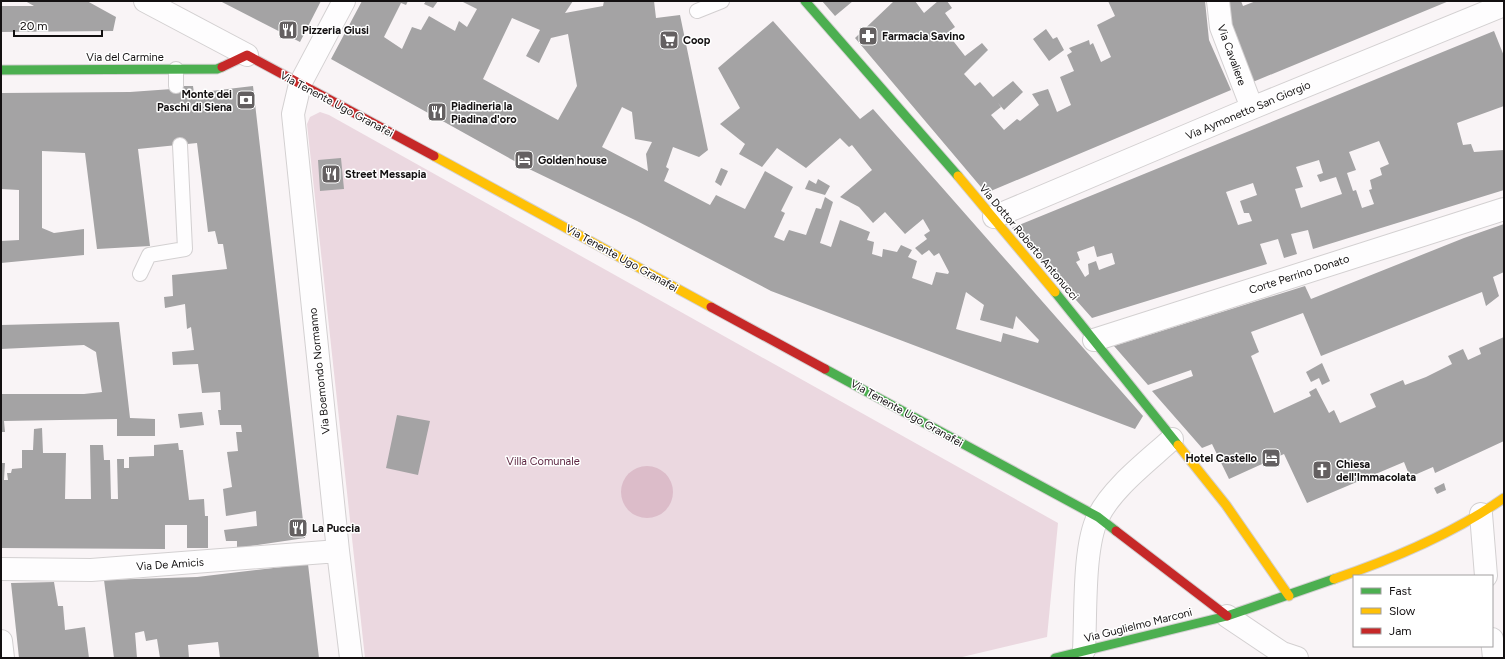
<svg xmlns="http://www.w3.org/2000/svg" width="1505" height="659" viewBox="0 0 1505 659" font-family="Figtree,sans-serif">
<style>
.green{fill:#ebd8e0}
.water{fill:#dcbcc9}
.building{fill:#a4a3a4;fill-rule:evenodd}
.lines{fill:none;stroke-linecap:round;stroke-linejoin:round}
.lane-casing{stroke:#d3d0d1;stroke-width:16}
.street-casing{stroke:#d3d0d1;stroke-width:24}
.fast-casing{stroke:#d3d0d1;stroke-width:11}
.slow-casing{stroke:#d3d0d1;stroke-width:11}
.jam-casing{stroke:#d3d0d1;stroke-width:11}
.lane{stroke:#fefdfe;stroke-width:14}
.street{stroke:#fefdfe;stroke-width:22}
.fast{stroke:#4caf50;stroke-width:9}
.slow{stroke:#ffc107;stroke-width:9}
.jam{stroke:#c62828;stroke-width:9}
.labels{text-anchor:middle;stroke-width:3;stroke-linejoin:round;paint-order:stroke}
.poi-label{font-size:11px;font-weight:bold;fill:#131011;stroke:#fff;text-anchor:start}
.street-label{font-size:11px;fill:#131011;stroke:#fff}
.park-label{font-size:11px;fill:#5e2843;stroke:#fff}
</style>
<rect width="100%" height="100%" fill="#f9f4f6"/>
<!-- green -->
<path class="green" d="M320,112L329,115L1058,523L1047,637L958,658H365L307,124L310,117Z"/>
<!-- water -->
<path class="water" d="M621 492a26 26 0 1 1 52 0a26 26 0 1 1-52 0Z"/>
<!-- building -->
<path class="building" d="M25,1H87L116,17L113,31L1,32V6H34Z
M220,1H321L300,42Z
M362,1H408L406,5L401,3L384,37L402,49L412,27L421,30L429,16L455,31L459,21L467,27L477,9L461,1H573L565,13L603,6L604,1H654L656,18L680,15L708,150L699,157L673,147L666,167L669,169L664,181L710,205L716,195L745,209L765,171L793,187L781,211L785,213L774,237L784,241L789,230L806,235L816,208L821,209L825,197L833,202L820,243L831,247L840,220L870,232L867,240L874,242L872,254L882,257L883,249L897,252L901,245L912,250L908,257L917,261L912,278L932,285L936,272L948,274L949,272L939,253L934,256L929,250L922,255L915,248L927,239L924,235L930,231L923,219L905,234L885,212L873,223L859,207L840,197L872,170L852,145L849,147L840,138L806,168L777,148L762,167L739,154L745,144L720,124L740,108L718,68L773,21L860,119L873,109L1143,416L1135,429L771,291L637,221L527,168L331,59ZM512,18L540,30L526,56L539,63L551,38L568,34L577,86L558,120L483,79ZM622,107L632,112L635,139L652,142L646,154L648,171L602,147ZM966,292L984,305L980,320L1013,329L1016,316L1039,340L1038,343L1003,333L1001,342L956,329Z
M426,1H438L433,8L424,4Z
M822,1H853L835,16Z
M894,1H915L924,13L938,1H947L952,8L945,13L955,27L947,33L965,56L982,43L988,50L964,74L975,86L980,82L993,97L1013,81L1023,92L1004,110L998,103L1001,107L991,115L1004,130L1017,119L1020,121L1039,105L1032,94L1048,89L1057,112L1071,105L1060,77L1074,71L1067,55L1072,52L1069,48L1089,40L1090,45L1093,43L1101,62L1111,57L1097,25L1115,16L1108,1H1205L1209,40L1231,90L986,193L855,38Z
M1227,1H1241L1243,6L1256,1H1449L1248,84L1228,16Z
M1046,29L1053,39L1057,37L1064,50L1049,61L1033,39Z
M1494,31L1504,56V106L1457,123L1463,145L1471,144L1474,152L1504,150V190L1313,249L1308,230L1291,234L1297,254L1284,258L1278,239L1260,244L1267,264L1092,318L1012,228ZM1379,141L1389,164L1380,168L1382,175L1370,180L1372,189L1369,190L1374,204L1362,208L1356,190L1353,191L1347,173L1356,170L1349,152ZM1319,160L1323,173L1317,175L1320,182L1336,177L1342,194L1301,208L1295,189L1303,187L1296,167ZM1253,183L1257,195L1240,201L1244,213H1249L1252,221L1238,225L1226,192ZM1094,246L1097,257L1112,253L1115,264L1099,270L1096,261L1088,264L1089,274L1085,277L1076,262L1080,260L1077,252Z
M176,86H193L194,93L253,86L305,538L237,548V541H226L224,530L257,526L256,511L226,516L223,489L232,487L227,452L238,451L236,432H242L241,425H220L218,410H221L220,392L202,393L198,364L173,365L172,352L194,350L191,327L187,329L185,304L165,308L164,297L173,296L172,275L227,269L223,244H218L215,231L208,232L197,143L138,149L150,246L97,249L85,153L42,151V228L54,233L84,229V255L1,263V241L19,240V190L1,189V93L130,92L172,89Z
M341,158L344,189L320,191L318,160Z
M721,168L728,171L721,186L715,182Z
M818,179L830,186L825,195L805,189L809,180L816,184Z
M1504,224V272L1493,277L1499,296L1486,306L1482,292L1321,356L1303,313L1251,332L1259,352L1251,356L1274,413L1311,396L1309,392L1316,388L1329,413L1334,410L1340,423L1376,407L1370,394L1403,380L1405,385L1426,377L1452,364L1448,356L1463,349L1468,360L1481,354L1479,348L1504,337V441L1435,473L1433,467L1410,477L1404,462L1307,503L1284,454L1229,479L1212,444L1202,448L1152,391L1193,376L1191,370L1148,385L1114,346L1305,286L1311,299L1464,238Z
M119,322L130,418L155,419V436H117V419L4,421L5,432H1V394H84L102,392L96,352L84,345L1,349V325Z
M1322,363L1330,381L1322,385L1319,378L1311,382L1306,372Z
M202,412L204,425L180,428L178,414Z
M397,415L430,421L418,475L386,468Z
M42,428L43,453H66L65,499H91L90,445H103L104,460H110L111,499H118L117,459H124V468H129V457L154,456V445L178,443L179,450H183L189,500L204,499L205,516H208V548H187V525H165V549L1,548V463H5L4,480H8L7,473H11L12,469L22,468V450H33L34,429Z
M1444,483L1446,490L1437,494L1434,488Z
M308,564L319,658H220L218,642L188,645L189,658H160L157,639L146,641L144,631L135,633L137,658H114L104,580L197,577Z
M54,582L58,606H63L65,630L85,627L89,658H19L11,583Z"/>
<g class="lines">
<!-- lane casing -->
<g class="lane-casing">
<path id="lane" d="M697,11L722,1
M176,69V86
M140,274L149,255L185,249L180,145"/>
</g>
<!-- street casing -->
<g class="street-casing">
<path id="street" d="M145,1L247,55
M344,1L300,84L293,114L338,551L351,658
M1218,1L1221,27L1252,108
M994,217L1252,108L1504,5
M1094,340L1504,209
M1481,514L1486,576
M1,569L91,570L338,551
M1227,616L1282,653L1297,658
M1492,639L1494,658
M1,641L3,658
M1084,650C1086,615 1083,547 1098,517C1112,488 1148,461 1172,439"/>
</g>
<!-- fast casing -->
<g class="fast-casing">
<path id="fast" d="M805,1L958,176
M1,70L217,69L222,67
M1055,292L1178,445
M825,369L1098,517L1116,531
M1055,658L1227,616L1334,579"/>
</g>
<!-- slow casing -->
<g class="slow-casing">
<path id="slow" d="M434,156L711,307
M958,176L1055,292
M1178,445L1226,505L1289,596
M1334,579C1393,559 1453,534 1504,498"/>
</g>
<!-- jam casing -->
<g class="jam-casing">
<path id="jam" d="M222,67L247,55L434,156
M711,307L825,369
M1116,531L1227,616"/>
</g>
<!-- lane -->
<use href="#lane" class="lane"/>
<!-- street -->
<use href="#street" class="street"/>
<!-- fast -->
<use href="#fast" class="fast"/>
<!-- slow -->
<use href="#slow" class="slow"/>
<!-- jam -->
<use href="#jam" class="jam"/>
</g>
<!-- icons -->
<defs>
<g id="restaurant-square" transform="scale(1)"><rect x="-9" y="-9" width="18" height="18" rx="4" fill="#646061" stroke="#fff"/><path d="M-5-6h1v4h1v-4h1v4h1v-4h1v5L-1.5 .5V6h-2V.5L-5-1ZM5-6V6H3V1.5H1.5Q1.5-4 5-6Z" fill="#fff"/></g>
<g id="pharmacy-square" transform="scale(1)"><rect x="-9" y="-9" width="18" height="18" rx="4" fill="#646061" stroke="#fff"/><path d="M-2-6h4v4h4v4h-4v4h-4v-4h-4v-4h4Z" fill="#fff"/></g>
<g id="supermarket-square" transform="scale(1)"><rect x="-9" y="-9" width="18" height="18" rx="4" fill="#646061" stroke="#fff"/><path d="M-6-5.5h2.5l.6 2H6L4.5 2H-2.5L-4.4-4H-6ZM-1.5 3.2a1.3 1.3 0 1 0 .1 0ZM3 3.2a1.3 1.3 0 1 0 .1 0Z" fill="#fff"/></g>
<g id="bank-square" transform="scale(1)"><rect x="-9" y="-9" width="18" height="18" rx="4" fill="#646061" stroke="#fff"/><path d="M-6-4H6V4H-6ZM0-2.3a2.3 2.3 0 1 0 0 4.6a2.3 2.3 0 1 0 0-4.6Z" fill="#fff"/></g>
<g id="hotel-square" transform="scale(1)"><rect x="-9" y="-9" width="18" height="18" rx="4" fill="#646061" stroke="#fff"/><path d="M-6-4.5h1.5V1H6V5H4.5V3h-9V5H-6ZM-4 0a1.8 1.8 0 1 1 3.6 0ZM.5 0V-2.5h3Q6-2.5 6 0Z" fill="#fff"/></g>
<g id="church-square" transform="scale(1)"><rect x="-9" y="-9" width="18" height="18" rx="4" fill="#646061" stroke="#fff"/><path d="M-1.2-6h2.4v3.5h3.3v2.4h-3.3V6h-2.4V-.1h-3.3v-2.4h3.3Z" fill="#fff"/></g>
</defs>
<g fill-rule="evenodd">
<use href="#restaurant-square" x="288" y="30"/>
<use href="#pharmacy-square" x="868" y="36"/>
<use href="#supermarket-square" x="669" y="40"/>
<use href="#bank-square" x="246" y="100"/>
<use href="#restaurant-square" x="437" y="112"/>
<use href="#hotel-square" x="524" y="160"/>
<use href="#restaurant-square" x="331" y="174"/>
<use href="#hotel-square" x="1271" y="458"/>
<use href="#church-square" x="1322" y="470"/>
<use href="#restaurant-square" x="298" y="528"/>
</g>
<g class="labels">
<!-- poi labels -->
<g class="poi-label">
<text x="302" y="34">Pizzeria Giusi</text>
<text x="882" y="40">Farmacia Savino</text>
<text x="683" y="44">Coop</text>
<text x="232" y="98" text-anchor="end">Monte dei<tspan x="232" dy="13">Paschi di Siena</tspan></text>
<text x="451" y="110">Piadineria la<tspan x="451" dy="13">Piadina d'oro</tspan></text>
<text x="538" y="164">Golden house</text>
<text x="345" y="178">Street Messapia</text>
<text x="1257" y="462" text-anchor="end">Hotel Castello</text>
<text x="1336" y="468">Chiesa<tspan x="1336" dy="13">dell'Immacolata</tspan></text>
<text x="312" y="532">La Puccia</text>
</g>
<!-- street labels -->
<g class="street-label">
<text transform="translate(1232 55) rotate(70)" y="4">Via Cavaliere</text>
<text x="125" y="61">Via del Carmine</text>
<text transform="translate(337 104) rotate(28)" y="4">Via Tenente Ugo Granafei</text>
<text transform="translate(1248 110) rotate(-23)" y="4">Via Aymonetto San Giorgio</text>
<text transform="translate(1029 242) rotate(50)" y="4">Via Dottor Roberto Antonucci</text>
<text transform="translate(622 258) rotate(29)" y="4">Via Tenente Ugo Granafei</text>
<text transform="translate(1299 274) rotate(-18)" y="4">Corte Perrino Donato</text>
<text transform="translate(319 371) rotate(-96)" y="4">Via Boemondo Normanno</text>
<text transform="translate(907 413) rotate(29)" y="4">Via Tenente Ugo Granafei</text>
<text transform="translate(170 564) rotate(-4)" y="4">Via De Amicis</text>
<text transform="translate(1138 625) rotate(-14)" y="4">Via Guglielmo Marconi</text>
</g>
<!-- park labels -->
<g class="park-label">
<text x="543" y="465">Villa Comunale</text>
</g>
</g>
<!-- border -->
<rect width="1505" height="659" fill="none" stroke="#131011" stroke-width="4"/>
<!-- legend -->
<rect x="1353" y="575" width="140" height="72" fill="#ffffff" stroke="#a19fa0"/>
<rect x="1361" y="588" width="20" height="6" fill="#4caf50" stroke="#a19fa0"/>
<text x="1389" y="595" font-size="12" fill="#131011">Fast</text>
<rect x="1361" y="608" width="20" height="6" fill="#ffc107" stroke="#a19fa0"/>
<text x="1389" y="615" font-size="12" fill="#131011">Slow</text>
<rect x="1361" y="628" width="20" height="6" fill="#c62828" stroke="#a19fa0"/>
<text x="1389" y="635" font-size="12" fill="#131011">Jam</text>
<!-- scale -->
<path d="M14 30v6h88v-6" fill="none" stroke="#131011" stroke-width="2"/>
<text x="20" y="30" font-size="12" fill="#131011" stroke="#ffffff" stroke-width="3" paint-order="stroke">20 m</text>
</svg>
